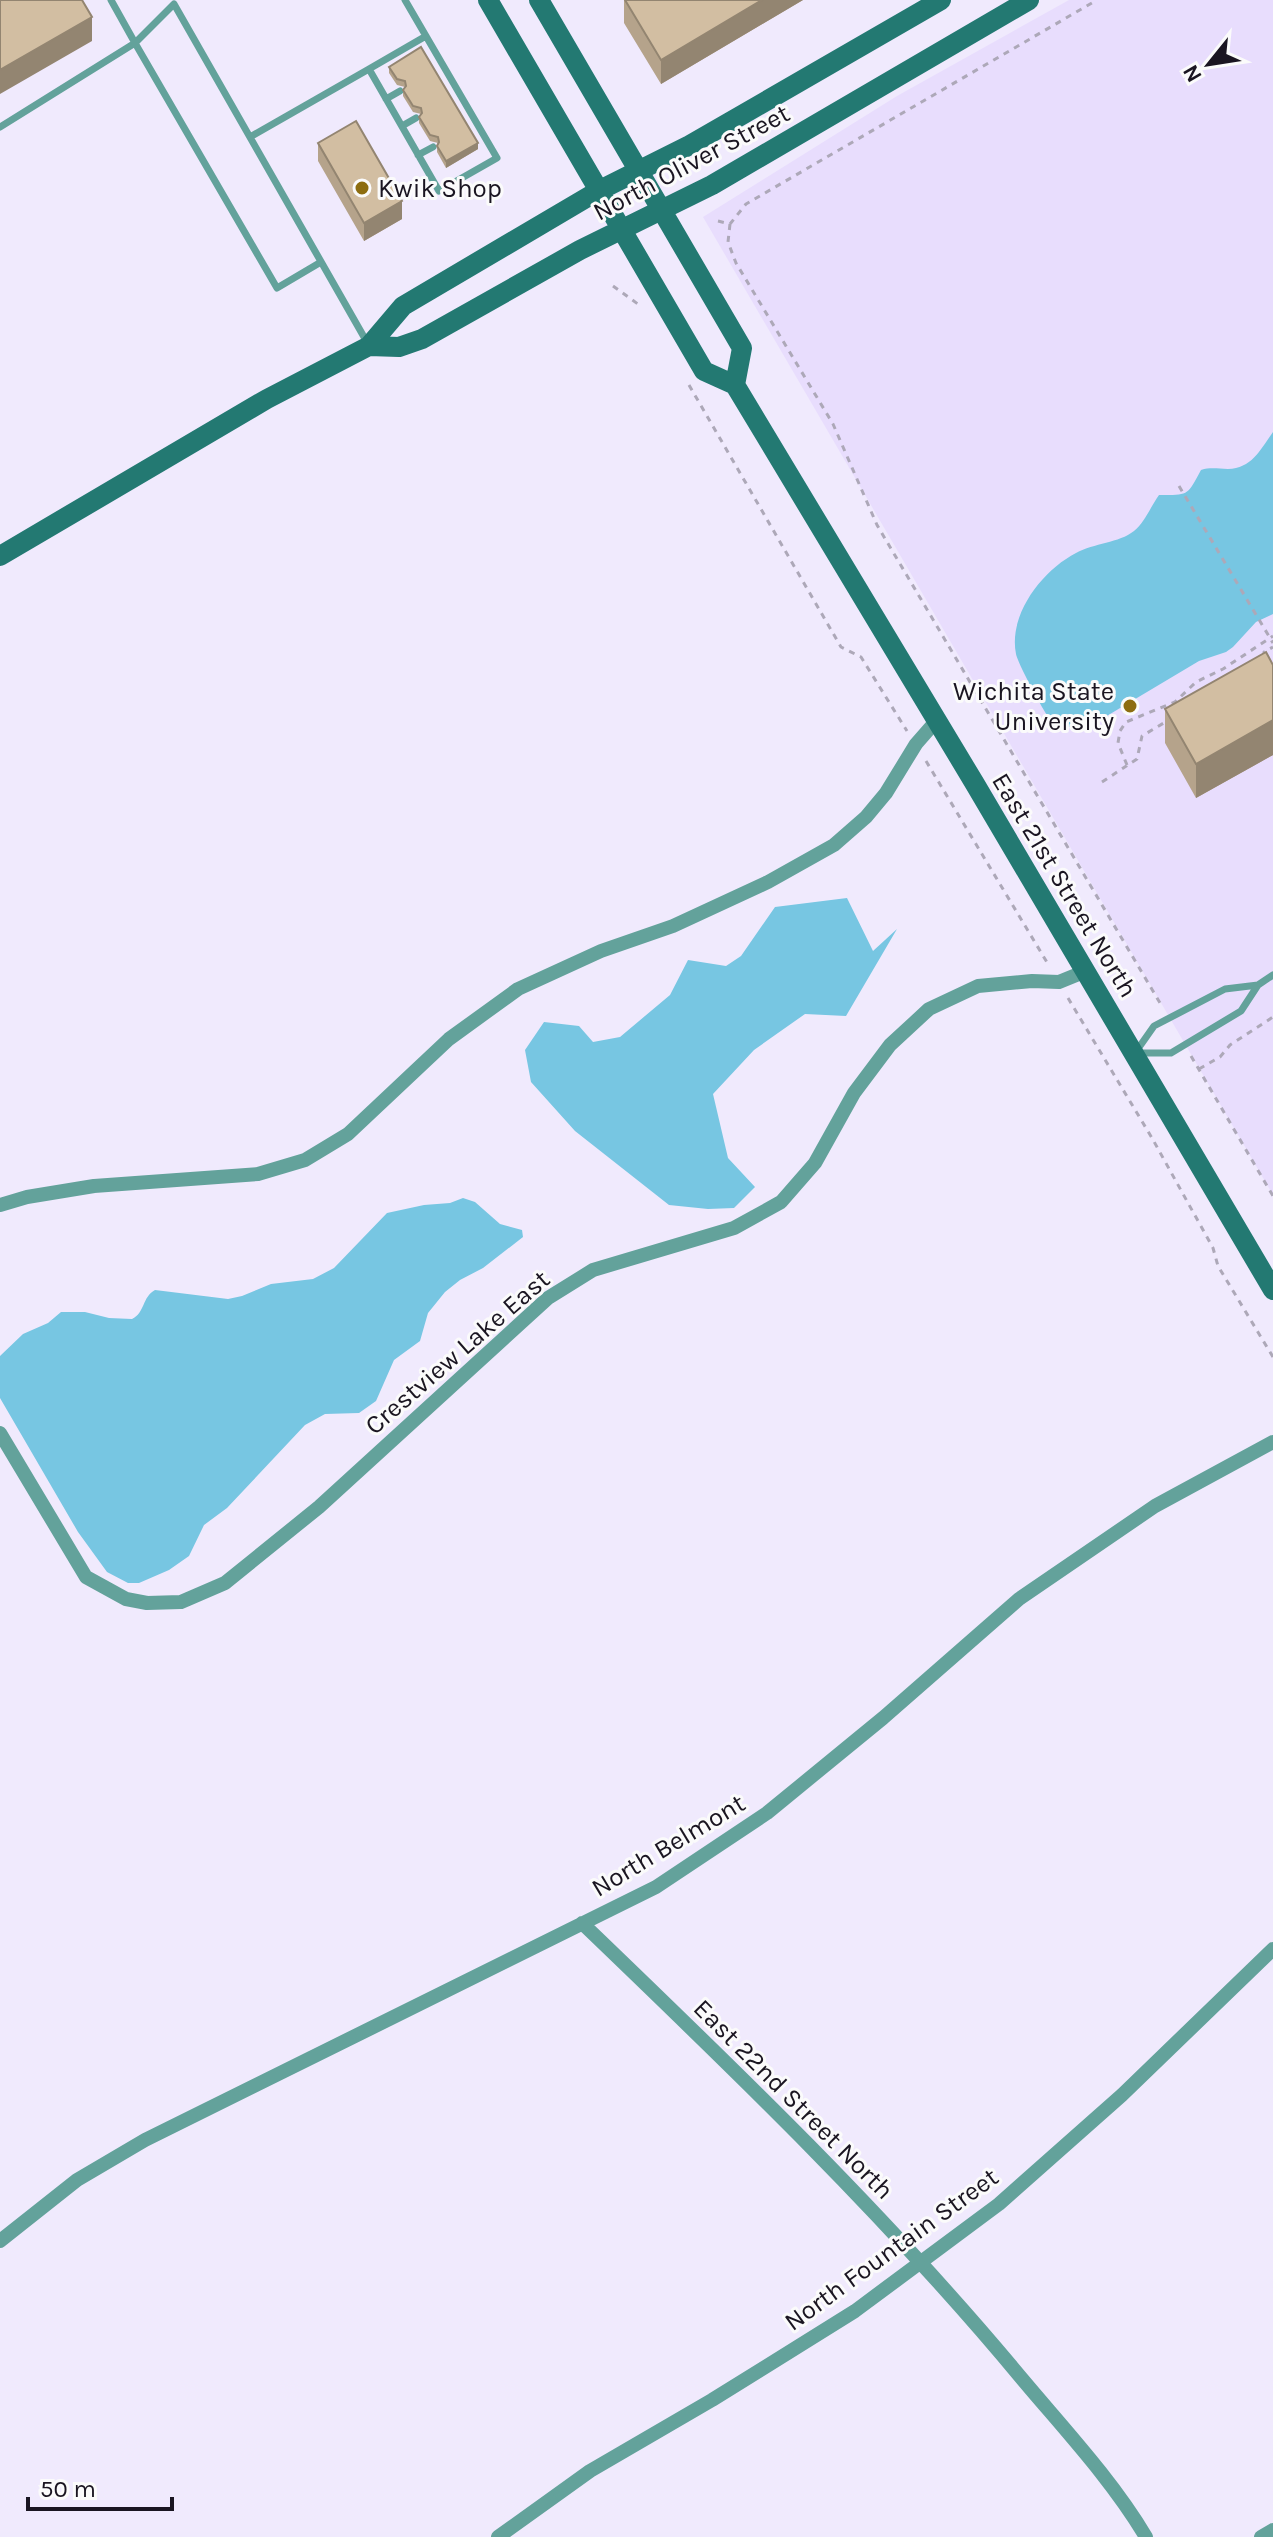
<svg xmlns="http://www.w3.org/2000/svg" width="1273" height="2537" viewBox="0 0 1273 2537" font-family="Karla,sans-serif">
<style>
.built{fill:#e8ddfd}
.water{fill:#77c6e2}
.lines{fill:none;stroke-linecap:round;stroke-linejoin:round}
.path{stroke:#ada8b8;stroke-width:3;stroke-dasharray:6 6;stroke-linecap:butt}
.lane{stroke:#63a29b;stroke-width:7}
.street{stroke:#63a29b;stroke-width:14}
.secondary{stroke:#237972;stroke-width:20}
.wall{fill:#b5a38b}
.shaded-wall{fill:#938571}
.building{fill:#d2bea2;stroke:#938571;stroke-width:2}
.poi-dot{fill:#8d6d10;stroke:#fbfbfb;stroke-width:3}
.labels{text-anchor:middle;stroke-width:6;stroke-linejoin:round;paint-order:stroke}
.street-label{font-size:26px;fill:#1a1521;stroke:#fbfbfb}
.poi-label{font-size:26px;fill:#1a1521;stroke:#fbfbfb;text-anchor:start}
</style>
<rect width="100%" height="100%" fill="#f0eafd"/>
<!-- built -->
<path class="built" d="M1069,0H1273V1195L703,217L897,96Z"/>
<!-- water -->
<path class="water" d="M1273,432V614L1256,622L1233,647L1226,652L1199,661L1095,723C1082,728 1073,729 1059,724L1062,720L1058,718L1056,721L1047,715C1041,706 1018,664 1016,654C1008,614 1043,570 1076,553C1094,543 1119,543 1134,531C1145,522 1151,506 1159,495C1189,495 1187,496 1201,470C1211,467 1218,469 1228,469C1252,468 1260,450 1273,432Z
M847,898L873,951L897,929L846,1016L805,1014L754,1050L713,1094L728,1158L755,1187L734,1208L708,1209L669,1205L575,1131L531,1082L525,1050L544,1022L579,1026L593,1042L620,1037L670,995L688,960L726,966L741,956L775,907Z
M463,1198L475,1202L500,1224L522,1230L523,1237L483,1268L460,1280L445,1292L428,1313L420,1341L394,1360L376,1401L359,1413L325,1414L305,1425L227,1508L204,1525L189,1556L169,1570L139,1583H128L107,1572L78,1532L0,1398V1356L23,1334L48,1323L61,1312H85L109,1318L132,1319C145,1313 142,1297 155,1290L228,1299L242,1296L271,1284L313,1279L334,1268L387,1213L424,1205L450,1203Z"/>
<g class="lines">
<!-- path -->
<path class="path" d="M718,221L730,224L746,204L1097,0
M730,224L728,242L736,263L833,424L877,525L1163,1008
M613,286L642,307
M689,385L841,647L861,657L907,731
M1179,486L1273,643
M1264,657V652L1273,647
M926,761L1048,964
M1127,765L1118,743L1120,731L1126,722L1175,702L1196,682L1223,669L1273,636
M1102,782L1137,759L1142,736L1167,721
M1068,998L1152,1138L1213,1248L1218,1266L1273,1357
M1191,1056L1273,1196
M1199,1069L1220,1057L1230,1045L1273,1017"/>
<!-- lane -->
<path class="lane" d="M111,0L135,43L174,4L368,344
M369,69L426,36
M386,99L400,91
M402,126L416,118
M0,127L135,43L277,288L321,262
M250,137L369,69L439,191L497,158L405,0
M418,155L433,147
M1258,985L1241,1011L1171,1053H1135L1154,1026L1225,989L1258,985L1273,975"/>
<!-- street -->
<path class="street" d="M0,1205L27,1197L94,1186L258,1174L305,1160L348,1134L449,1039L518,989L601,951L673,926L768,882L834,845L866,817L886,793L916,744L937,720
M0,1433L86,1577L126,1599L147,1603L181,1602L225,1583L319,1507L548,1298L593,1270L734,1228L781,1202L815,1163L854,1093L890,1045L929,1009L978,986L1032,981L1059,982L1086,971
M582,1923C735,2070 888,2217 1023,2380C1065,2430 1112,2480 1146,2537
M0,2241L77,2180L145,2140L656,1887L767,1813L883,1718L1019,1599L1155,1506L1273,1442
M498,2537L590,2471L712,2400L855,2311L999,2204L1122,2095L1273,1949
M1261,2537L1273,2530"/>
<!-- secondary -->
<path class="secondary" d="M488,0L704,371L735,385L975,784L1273,1290
M539,0L742,348L735,385
M369,346L399,347L422,339L580,250L712,185L1029,0
M0,556L267,399L369,346L403,306L598,191L690,145L941,0"/>
</g>
<!-- wall -->
<path class="wall" d="M624,0H803L661,84L624,23Z
M389,67L478,149L446,168L437,152V146L438,143L430,141L419,123V117L421,114L413,112L403,96V90L405,87L397,85L389,73Z
M318,143L402,219L364,241L318,161Z
M1273,665V755L1196,798L1165,743V709Z"/>
<!-- shaded-wall -->
<path class="shaded-wall" d="M762,0H803L661,84V60Z
M92,17V41L0,94V70Z
M478,143V149L446,168V161Z
M402,201V219L364,241V223Z
M1273,720V755L1196,798V764Z"/>
<!-- building -->
<path class="building" d="M0,0H82L92,17L0,70Z
M625,0H762L661,60Z
M421,47L478,143L446,161L437,146L439,142L438,137L430,135L419,117L422,113L421,108L413,106L403,90L406,86L405,81L397,79L389,67Z
M356,121L402,201L364,223L318,143Z
M1266,652L1273,665V720L1196,764L1165,709Z"/>
<!-- markers -->
<g class="poi-dot">
<circle cx="362" cy="188" r="8"/>
<circle cx="1130" cy="706" r="8"/>
</g>
<g class="labels">
<!-- street labels -->
<g class="street-label">
<text transform="translate(691 162) rotate(-28)" y="9">North Oliver Street</text>
<text transform="translate(1065 885) rotate(59)" y="9">East 21st Street North</text>
<text transform="translate(457 1352) rotate(-41)" y="9">Crestview Lake East</text>
<text transform="translate(668 1845) rotate(-31)" y="9">North Belmont</text>
<text transform="translate(794 2099) rotate(45)" y="9">East 22nd Street North</text>
<text transform="translate(891 2249) rotate(-36)" y="9">North Fountain Street</text>
</g>
<!-- poi labels -->
<g class="poi-label">
<text x="378" y="197">Kwik Shop</text>
<text x="1114" y="700" text-anchor="end">Wichita State<tspan x="1114" dy="30">University</tspan></text>
</g>
</g>
<!-- north arrow -->
<g transform="translate(1209 64) rotate(240)" stroke="#fbfbfb" stroke-width="6" paint-order="stroke">
<path d="M0-6L14 30L0 20L-14 30Z" fill="#1a1521"/>
<text y="-12" font-size="22" font-weight="bold" text-anchor="middle" fill="#1a1521">N</text>
</g>
<!-- scale -->
<path d="M28 2497v12h144v-12" fill="none" stroke="#1a1521" stroke-width="4"/>
<text x="40" y="2497" font-size="24" fill="#1a1521" stroke="#fbfbfb" stroke-width="6" paint-order="stroke">50 m</text>
</svg>
